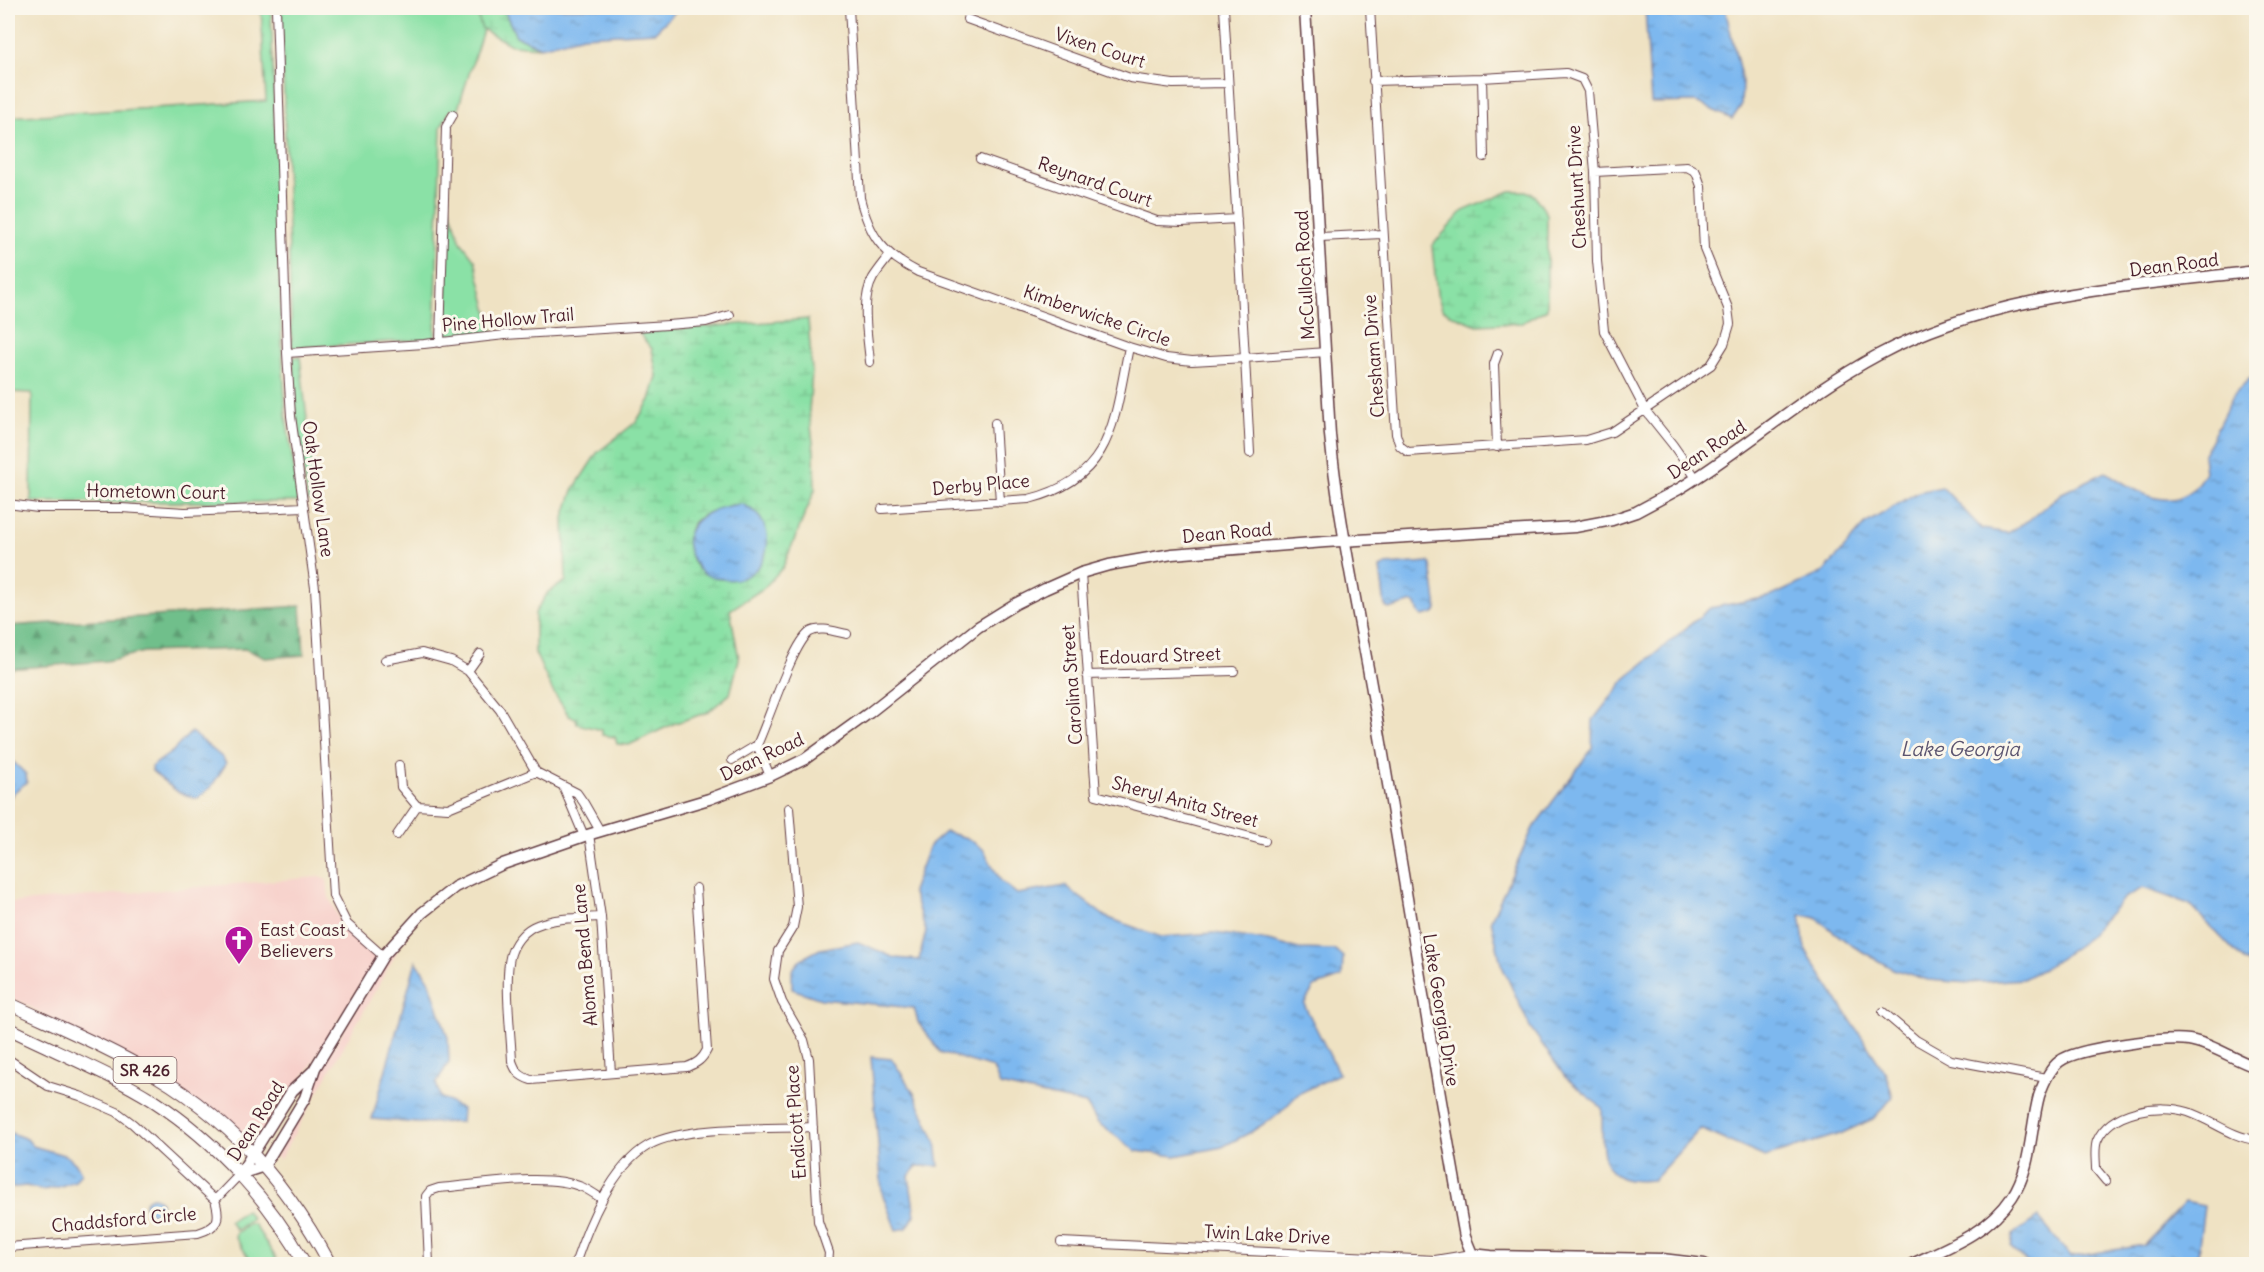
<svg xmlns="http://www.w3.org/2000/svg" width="2264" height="1272" viewBox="0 0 2264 1272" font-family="Delius,sans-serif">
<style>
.built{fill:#f7d0ca}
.grass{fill:#8ae1a6;stroke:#6a8068;stroke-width:1.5}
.forest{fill:url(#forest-firs);stroke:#5c6f5b;stroke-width:1.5}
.wetland{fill:url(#wetland-marsh);stroke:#6a8068;stroke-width:1.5;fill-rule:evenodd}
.water{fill:url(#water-ripples);stroke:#646c8d;stroke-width:1.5}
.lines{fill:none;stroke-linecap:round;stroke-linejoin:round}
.minor-casing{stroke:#633c42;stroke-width:10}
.tertiary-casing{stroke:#633c42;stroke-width:13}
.secondary-casing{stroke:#633c42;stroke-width:13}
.primary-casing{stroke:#633c42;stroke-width:14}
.minor{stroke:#fff;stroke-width:8}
.tertiary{stroke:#fff;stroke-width:10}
.secondary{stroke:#fff;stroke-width:10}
.primary{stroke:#fff;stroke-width:12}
.labels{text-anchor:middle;stroke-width:6;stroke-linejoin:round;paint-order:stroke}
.shield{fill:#fbf7ec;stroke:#7f6065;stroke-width:1.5}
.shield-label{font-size:16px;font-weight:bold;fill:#4a1f2b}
.street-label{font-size:18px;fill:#4a1f2b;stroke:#fbf7ec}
.poi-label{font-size:18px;fill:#4a1f2b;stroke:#fbf7ec;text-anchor:start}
.water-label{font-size:20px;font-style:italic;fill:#5c5570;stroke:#fbf7ec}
</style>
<defs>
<pattern id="forest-firs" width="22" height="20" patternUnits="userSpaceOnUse" patternTransform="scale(1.5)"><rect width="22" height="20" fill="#6fbf8b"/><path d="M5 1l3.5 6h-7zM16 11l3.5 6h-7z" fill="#5d9b72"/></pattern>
<pattern id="wetland-marsh" width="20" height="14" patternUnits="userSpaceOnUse" patternTransform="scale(1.5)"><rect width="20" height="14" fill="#8ae1a6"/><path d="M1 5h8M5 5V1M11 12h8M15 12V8" fill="none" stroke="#79c18f"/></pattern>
<pattern id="water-ripples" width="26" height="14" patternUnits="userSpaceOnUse" patternTransform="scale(1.5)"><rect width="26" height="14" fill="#7db8ef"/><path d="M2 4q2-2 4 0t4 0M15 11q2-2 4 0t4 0" fill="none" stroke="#6895c2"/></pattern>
</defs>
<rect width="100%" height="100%" fill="#fbf7ec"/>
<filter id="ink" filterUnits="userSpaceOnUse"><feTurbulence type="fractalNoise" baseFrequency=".0167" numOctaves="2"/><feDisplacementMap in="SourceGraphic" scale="12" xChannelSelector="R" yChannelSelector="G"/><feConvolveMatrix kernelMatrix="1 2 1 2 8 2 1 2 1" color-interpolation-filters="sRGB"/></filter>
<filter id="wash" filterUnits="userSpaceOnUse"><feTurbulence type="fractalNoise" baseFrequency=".008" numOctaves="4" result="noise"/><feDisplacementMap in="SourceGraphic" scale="24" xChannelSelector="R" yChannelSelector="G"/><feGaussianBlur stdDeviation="1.35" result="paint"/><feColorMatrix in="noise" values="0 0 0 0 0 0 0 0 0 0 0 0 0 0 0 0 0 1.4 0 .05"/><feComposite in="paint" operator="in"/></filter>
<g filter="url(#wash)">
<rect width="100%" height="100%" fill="#efe2c3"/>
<!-- built -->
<path class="built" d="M319,877L327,880L329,897L343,926L377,957L311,1066L253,1146L226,1122L23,1003L8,998V903Z
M395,950L397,952L280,1159L275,1157L321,1067L387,958Z"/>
<!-- grass -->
<path class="grass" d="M261,8H271L282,349L286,416L299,502H31L32,393L8,392V117L266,101Z
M281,8H475L483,30L457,112L451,109L441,127L435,339L292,348Z
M449,206L461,242L475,260L493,332L445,338Z
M293,357H300L316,500L308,501L296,415Z
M246,1210L252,1219L236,1230L229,1221Z
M249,1224H254L276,1258L275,1262L272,1264H253L235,1237L236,1233Z"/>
<!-- forest -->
<path class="forest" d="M301,606L304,655L265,658L245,649L144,652L106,661L8,669V626Z"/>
<!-- wetland -->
<path class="wetland" d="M475,8H503L516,36L540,47L511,45L482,29Z
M1510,191H1526L1534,195L1547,214V309L1522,323L1477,325L1452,315L1442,309L1437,294L1432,246L1463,211Z
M808,319L812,372L809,411L814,450L815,490L783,567L764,588L730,610L739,659L730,694L708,712L673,724L629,745L617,744L615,737L602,735V730L577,724L576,718L569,716L552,690L535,653V613L548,592L566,581L564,518L573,490L597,453L636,422L650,400L657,376L652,349L638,332ZM732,505L721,579C698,572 689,566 689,540C689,533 689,527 694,522C705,511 718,510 732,505Z"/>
<!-- water -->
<path class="water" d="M503,8H679L655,32L583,36L541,47L516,36Z
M1645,8H1725L1742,81L1741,106L1732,119L1696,102L1651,103Z
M2256,372V966L2244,961L2189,904L2143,888L2124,898L2083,942L2047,967L2023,979L1969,983L1928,980L1893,969L1851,945L1816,918L1800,914L1805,948L1812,961L1886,1074L1893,1097L1873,1119L1840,1134L1765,1157L1700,1129L1653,1180C1595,1187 1603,1151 1602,1108L1565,1077L1530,1027L1501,964L1491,920L1533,828L1592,749L1593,720L1625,679L1710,608L1772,596L1824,572L1865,524L1918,492L1942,487L1982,529L2008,533L2029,520L2062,493L2106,472C2131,488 2163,512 2191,491C2197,486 2201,478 2205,472L2203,456L2234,394Z
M742,504C787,523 768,591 718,578C709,576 703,575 698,568C669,528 706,507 742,504Z
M1429,562L1431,565L1437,609L1435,613L1423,616L1419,614L1416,604L1413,602L1389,609L1385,606L1380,568L1386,565Z
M191,732L223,758L226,764L211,787L198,798C180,797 165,782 152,771L151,767L173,751Z
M8,757L26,774L27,782L13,793L8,801Z
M945,832L967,838L983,849L1001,881L1017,894L1065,886L1106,917L1161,937L1214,933L1264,940L1299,949L1335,950L1343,957L1342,977L1314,987L1304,1004L1339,1074L1298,1094L1279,1114L1251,1132L1222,1147L1175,1156L1136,1151L1098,1123L1086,1104L1000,1085L993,1068L940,1052L918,1022L914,1008L821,999L792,989V970L801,959L820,949L858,942L895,958L919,960L926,931L912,891L929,846Z
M416,961L429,980L448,1038L449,1062L436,1083L440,1097L462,1109L461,1122L417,1123L372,1119Z
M871,1057L892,1059L915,1095L936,1142L939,1166H917L909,1176L915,1215L907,1228L896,1230L882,1193Z
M8,1132L27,1139L33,1146L67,1156L77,1165L81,1173L75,1181L58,1187L43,1190L26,1186L8,1188Z
M145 1205a8 8 0 1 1 16 0a8 8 0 1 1-16 0Z
M2185,1202L2204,1206L2198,1254L2215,1264H2029L2011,1248L2013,1235L2038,1217L2071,1257L2144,1245Z"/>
</g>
<g filter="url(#ink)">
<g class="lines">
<!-- minor casing -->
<g class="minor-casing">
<path id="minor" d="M276,8L287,353L291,416L315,588L333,896L347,924L383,956
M849,8L860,198C870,237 883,254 918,272L1129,347L1166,358L1192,361L1245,358L1224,8
M1370,8L1396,434L1400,446L1408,452L1586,440L1612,432L1711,365L1724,344L1730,324L1728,308L1704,249L1701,186L1696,172L1687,167L1595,172
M967,19L1130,78L1173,84L1227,83
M1482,78L1484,157
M1373,81L1482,78L1566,73L1582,79L1588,91L1595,172L1597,261L1604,331L1645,410L1673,445L1696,478
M980,159L1157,221L1182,222L1237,219
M1320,237L1382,234
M440,343L446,127L453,115
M287,353L424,344L505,335L668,325L706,322L730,315
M870,362C868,337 860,301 873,278C878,270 884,263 890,255
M995,423L1000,502
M1497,447L1494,364L1498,353
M1250,453L1245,358L1326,352
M8,504L38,508H121L185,512L304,507
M882,509L1029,499C1113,478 1114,421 1129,347
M1081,573L1096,795L1265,841
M385,660L422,653L451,661L468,671L500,710L536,772L577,793L584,803L600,831
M468,671L480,654
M1087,675L1234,671
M732,760L757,745
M399,765L401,787L417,806L448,808L536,772
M770,776L757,745C768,722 793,643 810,632C820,626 836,632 847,634
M563,786L584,836
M789,808L797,907L793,927L778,951L774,979L782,1002L804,1040L809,1059L818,1221L829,1253L828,1264
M589,834L601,917L611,1073
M397,835L417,806
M601,917C580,918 557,917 537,925C526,929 516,940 512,951C503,971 511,1035 512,1061C516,1072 519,1076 531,1080L687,1067C697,1063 702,1060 707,1050L696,888
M1883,1012L1916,1040L1951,1060L2046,1078
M8,1059L48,1086L80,1096L117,1112L133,1124L215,1200C221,1220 218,1227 198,1233L8,1247
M2106,1181L2096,1169C2096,1160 2094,1149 2097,1141C2110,1110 2159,1103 2188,1112C2212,1120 2231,1137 2256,1140
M215,1200L240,1174
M1061,1242L1435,1260L1472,1254
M429,1264L426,1196L430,1191L439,1188C479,1185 546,1172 582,1187C589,1190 596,1195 602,1199
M575,1264C588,1226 611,1167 649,1145C685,1125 770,1129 813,1127"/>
</g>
<!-- tertiary casing -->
<g class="tertiary-casing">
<path id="tertiary" d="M1305,8L1330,435C1340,535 1363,632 1379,731C1408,900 1434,1069 1465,1237L1472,1254L1491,1256L1662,1259L1704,1264
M1912,1264C1949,1247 1989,1232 2012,1197C2032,1167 2030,1129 2039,1096C2043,1084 2049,1069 2060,1061C2077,1048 2166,1037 2189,1040C2213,1044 2234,1060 2256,1067"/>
</g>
<!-- secondary casing -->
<g class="secondary-casing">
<path id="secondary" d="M240,1174L264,1166L305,1098L315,1068L383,956L422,913L455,887L503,864L584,836L709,799L770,776L805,759L869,713L978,627L1015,604L1045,589L1081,573L1109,565L1172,554L1325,542L1575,527L1612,520L1636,512L1679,489C1747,447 1807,393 1878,355C1994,293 2128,287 2256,271
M240,1174L292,1091L313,1071"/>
</g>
<!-- primary casing -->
<g class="primary-casing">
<path id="primary" d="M8,1003C57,1026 108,1047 155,1075C231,1120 289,1187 330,1264
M8,1028C56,1052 108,1072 154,1101C217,1142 269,1200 305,1264"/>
</g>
<!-- minor -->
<use href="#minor" class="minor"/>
<!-- tertiary -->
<use href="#tertiary" class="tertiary"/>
<!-- secondary -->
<use href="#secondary" class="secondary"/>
<!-- primary -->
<use href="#primary" class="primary"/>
</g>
</g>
<!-- icons -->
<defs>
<g id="church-pin" transform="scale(1.5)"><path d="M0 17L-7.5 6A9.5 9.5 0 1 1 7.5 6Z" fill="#b5179e" stroke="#fbf7ec"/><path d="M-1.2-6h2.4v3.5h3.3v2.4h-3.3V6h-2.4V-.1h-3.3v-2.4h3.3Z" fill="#fff"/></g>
</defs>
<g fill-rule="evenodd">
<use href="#church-pin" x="239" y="940"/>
</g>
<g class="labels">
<!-- shield labels -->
<rect class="shield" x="113.5" y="1057" width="63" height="26" rx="4.5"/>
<g class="shield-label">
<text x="145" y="1076">SR 426</text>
</g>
<!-- street labels -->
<g class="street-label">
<text transform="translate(1100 48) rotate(18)" y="6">Vixen Court</text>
<text transform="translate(1095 182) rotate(19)" y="6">Reynard Court</text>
<text transform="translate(1577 187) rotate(-93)" y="6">Cheshunt Drive</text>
<text transform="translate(2174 265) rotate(-7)" y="6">Dean Road</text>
<text transform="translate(1305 275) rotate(-93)" y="6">McCulloch Road</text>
<text transform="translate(1097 316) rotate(19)" y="6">Kimberwicke Circle</text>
<text transform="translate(508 320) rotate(-5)" y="6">Pine Hollow Trail</text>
<text transform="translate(1374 356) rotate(-94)" y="6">Chesham Drive</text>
<text transform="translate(1707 450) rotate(-34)" y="6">Dean Road</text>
<text transform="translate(981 485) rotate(-5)" y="6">Derby Place</text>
<text transform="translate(318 489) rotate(82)" y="6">Oak Hollow Lane</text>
<text transform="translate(156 492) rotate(1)" y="6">Hometown Court</text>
<text transform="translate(1227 533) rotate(-5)" y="6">Dean Road</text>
<text transform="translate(1160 656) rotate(-2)" y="6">Edouard Street</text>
<text transform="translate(1072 685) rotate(-94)" y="6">Carolina Street</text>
<text transform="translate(762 757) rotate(-25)" y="6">Dean Road</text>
<text transform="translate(1185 802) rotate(15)" y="6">Sheryl Anita Street</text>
<text transform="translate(585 955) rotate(-95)" y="6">Aloma Bend Lane</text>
<text transform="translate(1441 1010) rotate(81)" y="6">Lake Georgia Drive</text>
<text transform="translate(256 1121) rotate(-58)" y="6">Dean Road</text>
<text transform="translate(796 1122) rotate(-94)" y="6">Endicott Place</text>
<text transform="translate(124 1220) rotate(-5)" y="6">Chaddsford Circle</text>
<text transform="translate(1267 1235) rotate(3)" y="6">Twin Lake Drive</text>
</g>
<!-- poi labels -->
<g class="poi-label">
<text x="260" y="936">East Coast<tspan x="260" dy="21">Believers</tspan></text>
</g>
<!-- water labels -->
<g class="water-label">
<text x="1960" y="756">Lake Georgia</text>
</g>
</g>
<!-- margin -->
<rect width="2264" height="1272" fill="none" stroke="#fbf7ec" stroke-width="30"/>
</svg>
